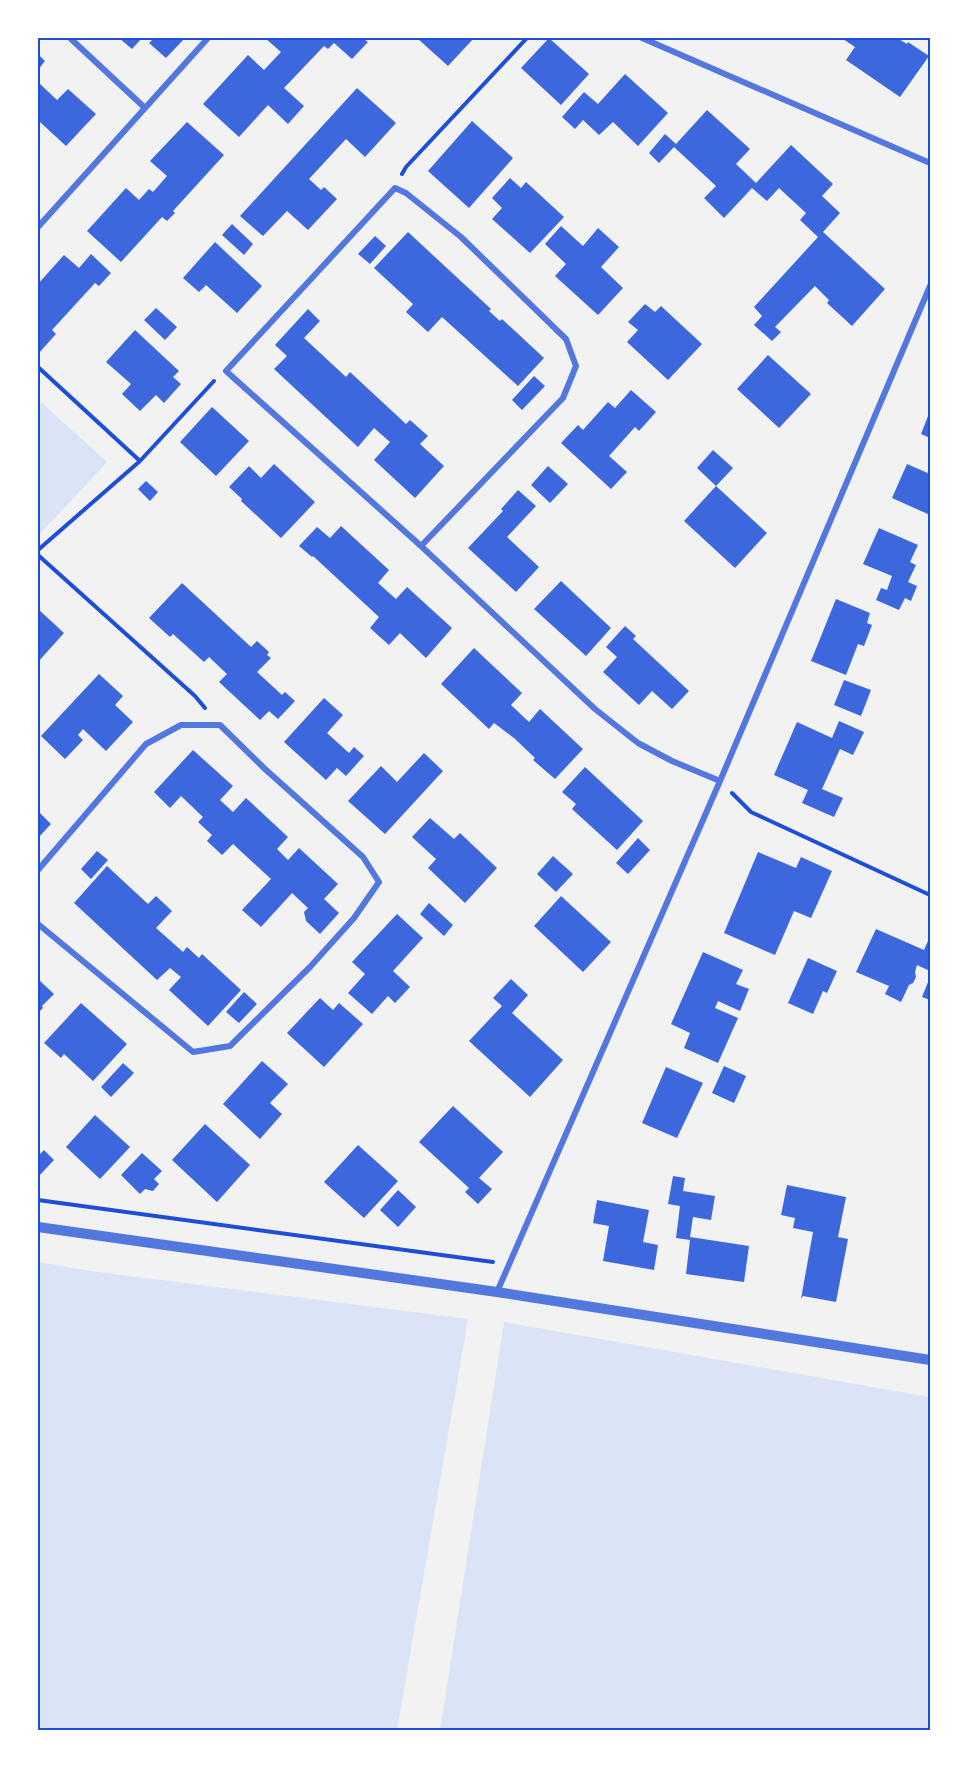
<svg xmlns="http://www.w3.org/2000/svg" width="968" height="1768" viewBox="0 0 968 1768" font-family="'Fira Sans',sans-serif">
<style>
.green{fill:#dbe4f7}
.building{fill:#3d67dc}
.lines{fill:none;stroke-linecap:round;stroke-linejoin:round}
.path{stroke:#1d4ed8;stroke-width:4}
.minor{stroke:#5277de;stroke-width:6}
.tertiary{stroke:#5277de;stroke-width:10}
.neatline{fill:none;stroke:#1d4ed8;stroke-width:2}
</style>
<rect width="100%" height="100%" fill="#f2f2f2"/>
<!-- green -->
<path class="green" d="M42,403L107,462L41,533L38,529V408Z
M38,1262L98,1272L468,1319L397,1730H331L308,1728L307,1730H38Z
M504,1322L930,1397V1730H440Z"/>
<!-- building -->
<path class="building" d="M119,38H142L132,49Z
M154,38H185L166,58L149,43Z
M265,38H362L368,42L352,59L334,43L328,49L324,46L284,88L304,106L288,124L268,105L239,137L203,104L248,55L264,70L281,52Z
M417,38H474L448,66Z
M549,38L589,74L561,105L521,68Z
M844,38H897L907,44L908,42L929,56L900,97L846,60L855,47L843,39Z
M38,54L45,61L38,70Z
M625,74L668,113L638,146L613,122L599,135L583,120L575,129L562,117L584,92L598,104Z
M38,82L57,100L68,89L96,114L66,146L40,122L38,125Z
M357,88L396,123L365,157L346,139L309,179L321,190L324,187L337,199L308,230L287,211L263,236L240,216Z
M707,110L750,149L736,164L756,183L791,145L833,184L822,196L840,213L823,232L885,289L852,326L827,303L829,300L815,286L775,327L781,332L772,341L754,325L762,316L754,307L818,237L800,220L806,213L779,188L767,201L752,188L724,218L704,198L716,186L674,147L659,163L649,153L665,134L676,144Z
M472,121L513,158L469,208L428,171Z
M187,122L224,155L173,211L175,213L167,221L162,217L121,262L87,231L126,188L139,200L149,189L153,192L167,176L150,161Z
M510,178L521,188L526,182L564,217L530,253L492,219L502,208L492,198Z
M232,224L253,244L244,255L222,235Z
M561,226L583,246L598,228L619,247L601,267L623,288L598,315L555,276L566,264L545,244Z
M408,232L491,309L489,311L500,321L502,319L544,358L518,386L442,317L428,332L406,312L413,304L374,268Z
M375,236L386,246L370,264L358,254Z
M215,242L262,286L237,313L206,285L199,292L183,278Z
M91,254L111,273L99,286L95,283L52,330L56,334L38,354V284L64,255L79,268Z
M645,304L655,312L661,306L702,344L668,380L627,342L638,330L628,322Z
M156,308L177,327L165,340L144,320Z
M308,309L320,321L304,338L346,377L350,372L406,424L410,420L428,436L420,444L444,466L415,498L374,460L390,442L374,428L358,447L274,369L287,356L275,345Z
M135,330L179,371L173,377L181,384L164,403L156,395L140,411L122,394L131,384L106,362Z
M768,355L811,394L779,428L737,389Z
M534,376L545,386L522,410L512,400Z
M631,390L656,412L639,431L635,427L609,456L627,472L611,489L561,443L578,425L583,430L608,402L615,408Z
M212,407L249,441L216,476L180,442Z
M930,411V438L921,434Z
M713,450L733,468L716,486L697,468Z
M274,464L315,502L281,538L241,501L242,499L229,487L249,466L261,478Z
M907,464L930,474V515L892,498Z
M548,466L568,484L550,503L531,485Z
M146,481L158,492L150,501L138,489Z
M716,486L767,533L735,568L684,521Z
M518,490L536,506L507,537L539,567L516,592L468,548L503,511L501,509Z
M341,526L389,570L378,583L396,599L407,587L452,628L426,658L400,633L389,645L370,628L379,617L313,556L312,557L299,546L317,527L330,538Z
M879,528L918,545L910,562L916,565L908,582L917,586L911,601L905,598L899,610L876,600L881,588L887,590L892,576L863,564Z
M561,581L611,628L586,656L534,609Z
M182,583L251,647L257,641L269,652L267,655L271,658L257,672L282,695L285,692L295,701L278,719L269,711L260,720L219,682L227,674L209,657L204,662L173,634L170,637L149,618Z
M836,599L870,613L867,623L872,625L864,646L858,644L846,675L811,661Z
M38,609L64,633L38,662Z
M625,626L636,636L633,639L689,691L672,709L652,691L639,705L603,672L617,657L606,647Z
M474,648L522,693L511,705L529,722L540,709L583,749L555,779L533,760L535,758L514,738L494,723L489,729L441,684Z
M99,674L123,696L115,705L133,722L106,751L83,729L78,735L83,740L65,759L41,736Z
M844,680L871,690L861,716L834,705Z
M324,698L343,715L327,733L349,753L354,747L364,756L346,776L337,768L326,780L284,742Z
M839,721L864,732L853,755L840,749L822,789L843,798L834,817L802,803L808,790L774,775L797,722L832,738Z
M193,750L233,786L220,800L233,812L246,798L288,837L277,849L288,860L299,848L338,884L324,899L339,913L320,934L306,921L304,912L308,908L292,893L261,927L242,910L271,879L233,844L222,855L207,841L212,835L198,822L203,817L181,796L170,808L154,792Z
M424,753L443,771L385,834L348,801L381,766L397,782Z
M585,767L643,821L617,850L572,809L576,804L562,792Z
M38,811L51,824L38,838Z
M430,818L454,839L460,833L497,868L465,903L428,868L436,859L412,837Z
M638,838L650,850L628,874L616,863Z
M97,851L108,860L91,879L81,869Z
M758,852L796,868L801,857L832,871L811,918L794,911L775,955L724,933Z
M553,856L573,874L556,892L537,874Z
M107,866L148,904L156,896L172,911L156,928L183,952L187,947L199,958L202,954L241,990L208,1026L169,990L181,977L170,968L157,980L74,903Z
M561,896L611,942L583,972L534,926Z
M429,903L453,925L444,936L420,914Z
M397,914L423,938L393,971L410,987L395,1003L388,996L372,1014L348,993L365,974L352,962Z
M876,929L924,950L928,941L930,942V971L917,965L915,972L916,977L913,983L909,985L901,1002L885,994L889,986L856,972Z
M703,952L743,970L736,984L749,989L740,1011L718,1001L715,1008L738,1018L718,1063L684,1048L690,1033L671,1024Z
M808,958L837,971L827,993L823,991L813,1014L788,1003Z
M930,977V1000L922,997Z
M38,979L54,994L42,1006L43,1008L39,1012L38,1010Z
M511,979L528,995L512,1013L563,1060L530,1097L469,1041L502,1006L493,998Z
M244,992L257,1004L239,1023L226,1012Z
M320,998L333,1010L339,1003L363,1024L324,1067L287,1033Z
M81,1003L127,1044L93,1081L64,1054L61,1058L44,1043Z
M262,1061L288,1084L270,1103L282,1114L260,1139L223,1104Z
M123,1063L134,1073L111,1097L101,1087Z
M724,1066L746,1076L734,1103L712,1093Z
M666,1067L703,1083L677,1138L642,1123Z
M453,1106L503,1152L479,1178L492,1189L478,1204L465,1192L469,1188L419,1142Z
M95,1115L130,1147L100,1179L66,1147Z
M205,1124L250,1165L217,1202L172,1160Z
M358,1145L398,1181L364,1218L324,1182Z
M44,1150L54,1160L38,1177V1156Z
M142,1153L162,1171L154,1179L159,1184L153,1191L145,1189L140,1194L121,1175Z
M673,1176L685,1178L683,1191L715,1196L711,1220L693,1217L690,1237L749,1246L744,1282L686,1274L690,1240L676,1238L680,1206L668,1204Z
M787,1185L846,1197L838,1237L848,1239L836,1302L803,1296L801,1299L813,1232L793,1228L795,1218L781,1215Z
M398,1190L416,1207L398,1227L380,1210Z
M597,1200L649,1210L643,1242L658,1245L654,1270L603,1261L609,1226L593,1223Z"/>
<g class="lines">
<!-- path -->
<path class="path" d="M402,174L406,167L527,38
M38,367L140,461
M38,550L140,461L214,381
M38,555L195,696L205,708
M732,793L751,812L930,895
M38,1200L493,1262"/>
<!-- minor -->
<path class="minor" d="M70,38L144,107
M642,38L930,163
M38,227L208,38
M421,546L563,398L576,366L566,339L461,237L406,193L395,188L226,371L421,546L595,709L638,743L672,761L720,781
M38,870L146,744L181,725H220L265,769L363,857L379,882L354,918L310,967L230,1046L193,1052L38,924
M497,1292L720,781L930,286"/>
<!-- tertiary -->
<path class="tertiary" d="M38,1227L497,1292L930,1360"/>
</g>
<!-- border -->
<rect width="968" height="1768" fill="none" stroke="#ffffff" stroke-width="78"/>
<rect x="39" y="39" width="890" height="1690" class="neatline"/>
</svg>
